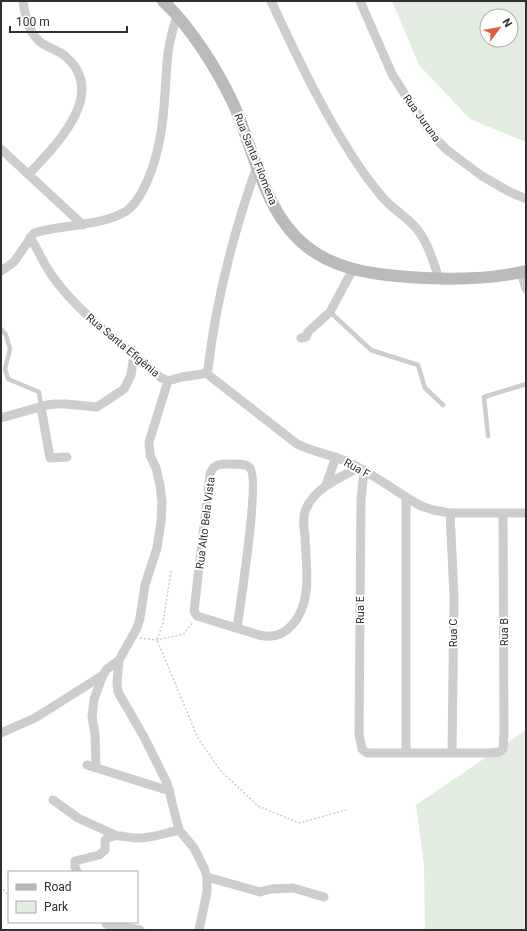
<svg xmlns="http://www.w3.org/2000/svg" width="527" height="931" viewBox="0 0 527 931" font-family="Roboto,sans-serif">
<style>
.green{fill:#e3ece0;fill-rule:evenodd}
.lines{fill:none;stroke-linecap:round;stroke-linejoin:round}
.path{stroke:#cdcdcd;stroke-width:1.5;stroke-dasharray:2 2;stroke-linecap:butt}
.lane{stroke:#cdcdcd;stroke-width:4.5}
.street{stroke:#cdcdcd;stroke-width:9}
.secondary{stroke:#bababa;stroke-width:12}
.labels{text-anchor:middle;stroke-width:4;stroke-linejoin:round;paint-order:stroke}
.street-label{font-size:11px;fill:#303030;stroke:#fff}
</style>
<rect width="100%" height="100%" fill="#fff"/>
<!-- green -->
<path class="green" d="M392,1H526V142L470,119L419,65ZM487,16H511V40H487Z
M526,730V930H425L424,865L416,805Z"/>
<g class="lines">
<!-- path -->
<path class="path" d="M171,571L163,623L157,640L198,738L220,770L258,806L299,823L346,810
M140,638L157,640L184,634L193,622
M1,886L9,897"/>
<!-- lane -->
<path class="lane" d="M330,312L371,350L418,365L425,388L443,405
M1,329L6,335L10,349L5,369L8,379L39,392L41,407
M488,436L484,397L526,384"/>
<!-- street -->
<path class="street" d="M23,1C25,17 29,35 43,44C50,48 59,51 65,56C109,93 56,145 29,174
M271,1C299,61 327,121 365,175C371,183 377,191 384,199C394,210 407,217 417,229C428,243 434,263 439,279
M360,1L392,74L416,112L435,138L447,150L482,176L508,191L526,199
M1,149L83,225
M30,237C38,250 44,265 53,277C81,316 124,345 160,377L168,381L182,377L202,374L206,373L208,369C216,300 234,231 257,166
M1,271L14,262L34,233C63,224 95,227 123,213C133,208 139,197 144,188C164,148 164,106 167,63C168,47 172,31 177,16
M521,272L526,289
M301,338L306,337L308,332L330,312L353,269
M206,373L297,444C315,453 335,455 352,464C376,476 398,493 421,506L433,510L450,513H526
M168,381L149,442L150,455L156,468L160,485L162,502L161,522L157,548L145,585L140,618L137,628L119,660L117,683L118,692L144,737L167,783L179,830L194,848L204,868L207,877V892L199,930
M41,407L50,458L67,457
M1,418L47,405L56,404H66L97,407L124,389L131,375L134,355
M364,471L361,500L359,734L362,749L367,753H489L499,752L503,749L504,733L503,513
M326,485L336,457
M450,513L454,595L452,753
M237,628C240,607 260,478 250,468C246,463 232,464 226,464C217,464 213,466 210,474L194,611L197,616L259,635C272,638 283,636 292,625C313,603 306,565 305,536C304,528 302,517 306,509C315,488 339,478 358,468
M1,733L35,718L103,675
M406,753V498
M87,765L170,791
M96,768L95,734L92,717L94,699L103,675L107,669L119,660
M53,800L78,818L115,835
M77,872L75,867V861L99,855L105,850V840C114,832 125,838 135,838C150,839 165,833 179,830
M207,877L260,892L271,889L293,888L324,897
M106,924L140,930"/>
<!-- secondary -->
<path class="secondary" d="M163,1C190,26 217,69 233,103C254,149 264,213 306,246C332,267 364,273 397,276C440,280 484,281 526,271"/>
</g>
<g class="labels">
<!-- street labels -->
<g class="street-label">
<text transform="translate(422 118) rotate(54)" y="4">Rua Juruna</text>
<text transform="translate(256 159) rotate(68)" y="4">Rua Santa Filomena</text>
<text transform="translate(123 345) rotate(40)" y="4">Rua Santa Efigênia</text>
<text transform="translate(357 468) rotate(29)" y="4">Rua F</text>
<text transform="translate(205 523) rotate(-83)" y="4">Rua Alto Bela Vista</text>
<text transform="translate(360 610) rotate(-90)" y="4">Rua E</text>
<text transform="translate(504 632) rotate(-90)" y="4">Rua B</text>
<text transform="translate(453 633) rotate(-90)" y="4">Rua C</text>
</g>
</g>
<!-- border -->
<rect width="527" height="931" fill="none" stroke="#303030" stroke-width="4"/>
<!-- legend -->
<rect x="8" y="871" width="130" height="52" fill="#ffffff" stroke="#acacac"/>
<rect x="16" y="884" width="20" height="6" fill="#bababa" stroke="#acacac"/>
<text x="44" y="891" font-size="12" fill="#303030">Road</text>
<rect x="16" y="901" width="20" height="12" fill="#e3ece0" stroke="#acacac"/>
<text x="44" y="911" font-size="12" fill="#303030">Park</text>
<!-- north arrow -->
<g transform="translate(499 28) rotate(58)"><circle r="19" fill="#ffffff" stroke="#acacac"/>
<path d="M0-3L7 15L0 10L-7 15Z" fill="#d76243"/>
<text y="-6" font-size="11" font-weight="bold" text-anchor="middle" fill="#303030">N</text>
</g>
<!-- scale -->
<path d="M10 26v6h117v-6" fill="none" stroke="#303030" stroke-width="2"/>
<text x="16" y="26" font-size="12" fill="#303030" stroke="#ffffff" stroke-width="3" paint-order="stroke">100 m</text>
</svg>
